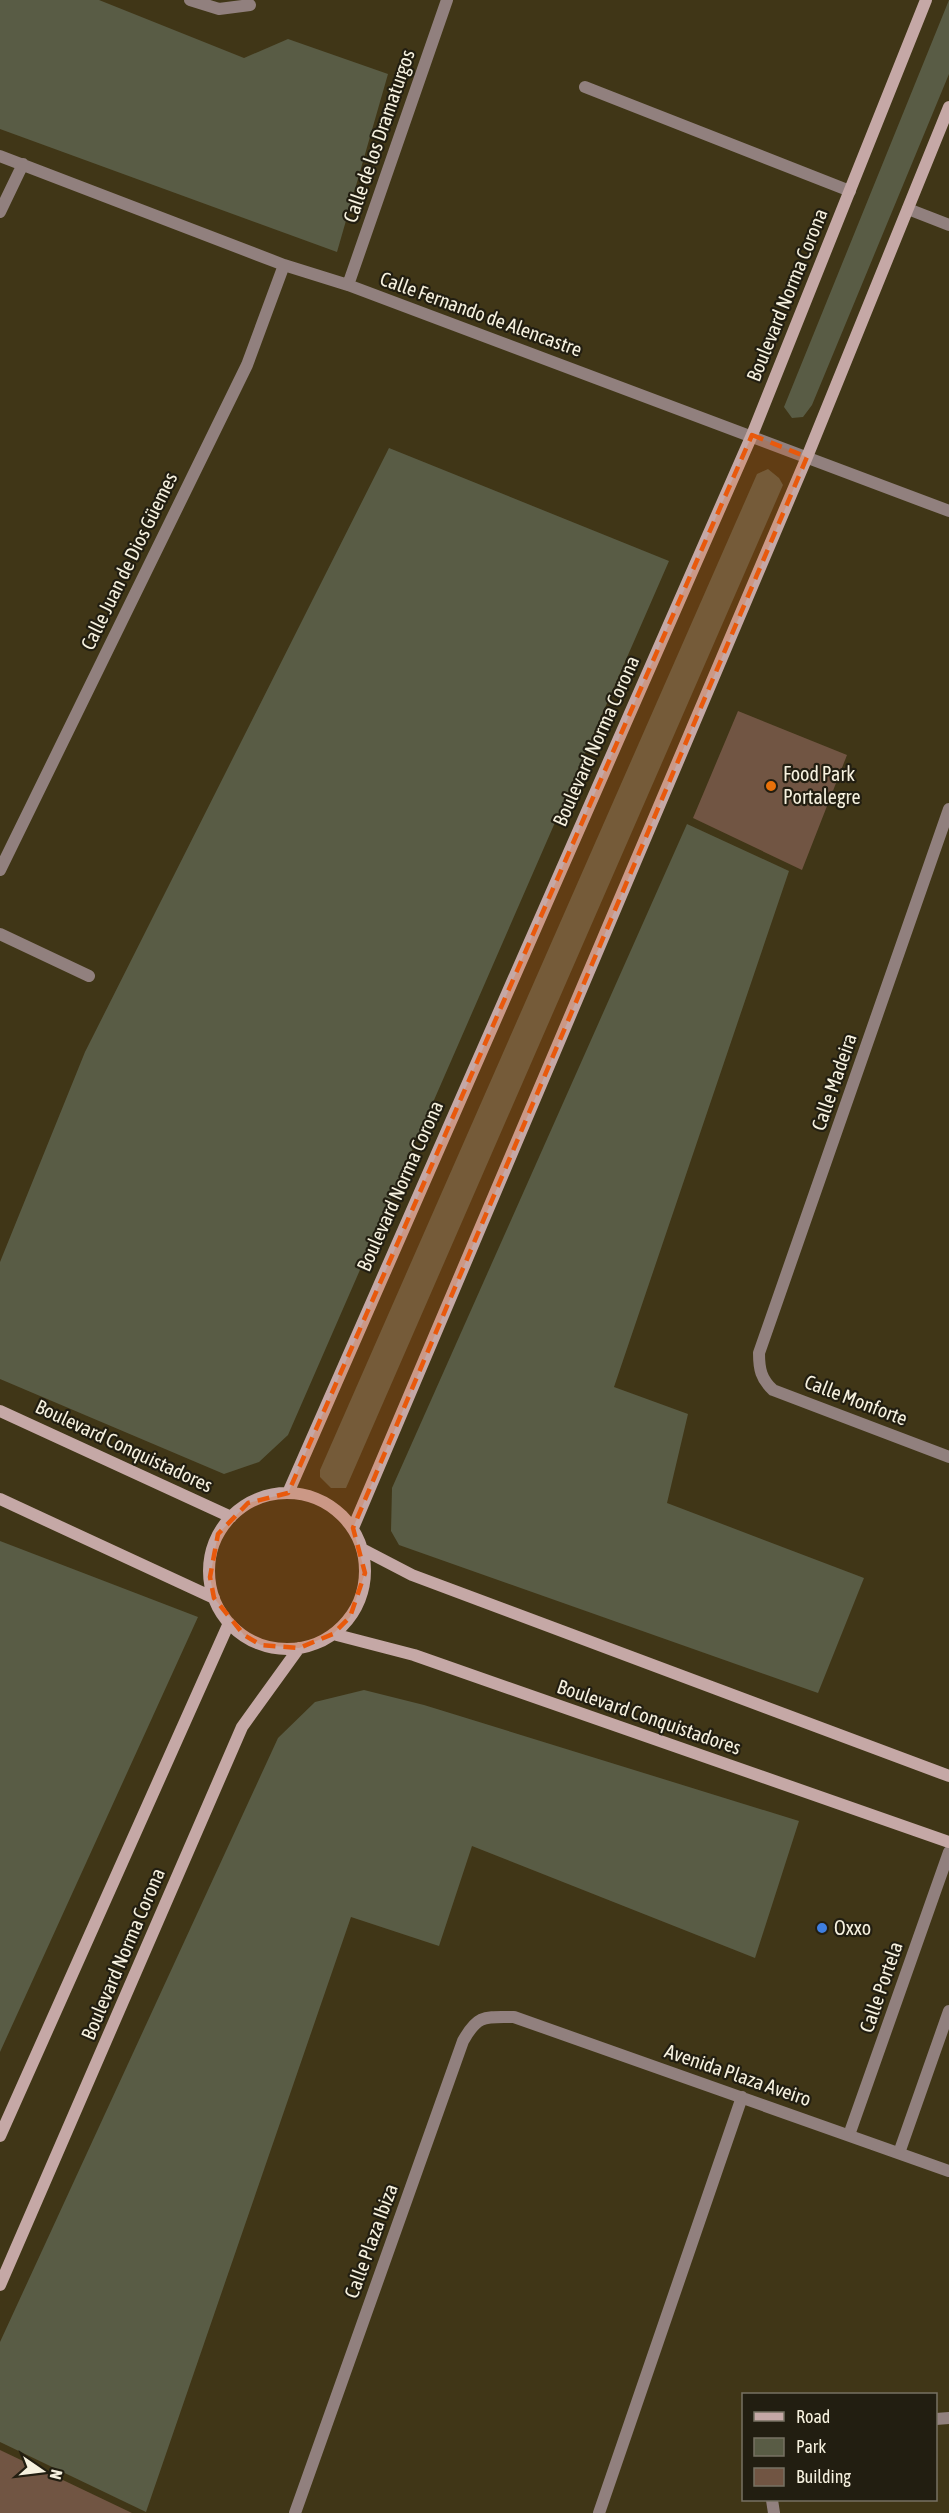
<svg xmlns="http://www.w3.org/2000/svg" width="949" height="2513" viewBox="0 0 949 2513" font-family="'Asap Condensed',sans-serif">
<style>
.green{fill:#595c45}
.building{fill:#715543}
.lines{fill:none;stroke-linecap:round;stroke-linejoin:round}
.street{stroke:#91807e;stroke-width:12}
.secondary{stroke:#c5a8a6;stroke-width:12}
.marked{fill:#e8590c;fill-opacity:0.2;stroke:#e8590c;stroke-width:4.5;stroke-dasharray:12 8;stroke-linejoin:round}
.food-dot{fill:#e8710a;stroke:#221e11;stroke-width:2}
.shop-dot{fill:#3f7fe0;stroke:#221e11;stroke-width:2}
.labels{text-anchor:middle;stroke-width:4.5;stroke-linejoin:round;paint-order:stroke}
.street-label{font-size:20px;fill:#f6f1df;stroke:#221e11}
.poi-label{font-size:20px;fill:#f6f1df;stroke:#221e11;text-anchor:start}
</style>
<rect width="100%" height="100%" fill="#403617"/>
<!-- green -->
<path class="green" d="M0,0H99L244,58L288,39L388,74L337,252L0,129Z
M949,0V74L812,405L803,417L792,418L784,407Z
M389,448L669,561L288,1435L259,1462L224,1474L0,1379V1262L85,1052Z
M768,469L779,478L783,485L346,1488H331L320,1477V1470L757,474Z
M687,824L789,871L614,1387L688,1414L667,1503L864,1578L818,1693L399,1545L391,1531L392,1488Z
M0,1541L198,1617L0,2052Z
M364,1690L424,1705L799,1821L755,1958L472,1846L439,1946L351,1917L146,2512L0,2442V2342L278,1738L315,1702Z"/>
<!-- building -->
<path class="building" d="M738,711L847,755L802,870L693,818Z
M0,2450L132,2513H0Z"/>
<g class="lines">
<!-- street -->
<path class="street" d="M190,0L219,9L250,5
M585,87L850,191
M0,156L284,265L348,285L949,511
M908,209L949,225
M0,212L23,164
M348,285L447,0
M949,809L759,1353C759,1369 761,1379 773,1390L949,1457
M0,870L247,365L284,265
M0,934L89,976
M849,2135L949,1852
M899,2153L949,2011
M936,2419L949,2418
M772,2500L774,2513
M295,2513L463,2041C478,2014 485,2017 514,2017L949,2171
M599,2513L742,2097"/>
<!-- secondary -->
<path class="secondary" d="M0,1411L231,1517
M288,1493L752,435L926,0
M209 1571a78 78 0 1 1 156 0a78 78 0 1 1-156 0Z
M0,1499L214,1598
M353,1528L807,457L949,107
M362,1549L412,1575L949,1776
M333,1634L414,1655L949,1842
M0,2136L229,1623
M0,2285L242,1727L299,1648"/>
</g>
<!-- marked area -->
<path class="marked" d="M752,435L807,457L353,1528L365,1573L350,1617L333,1634L299,1648L261,1645L244,1635L214,1598L210,1577L218,1534L248,1503L288,1493Z"/>
<!-- markers -->
<circle class="food-dot" cx="771" cy="786" r="6"/>
<circle class="shop-dot" cx="822" cy="1928" r="6"/>
<g class="labels">
<!-- street labels -->
<g class="street-label">
<text transform="translate(379 136) rotate(-71)" y="7">Calle de los Dramaturgos</text>
<text transform="translate(787 295) rotate(-68)" y="7">Boulevard Norma Corona</text>
<text transform="translate(481 314) rotate(20)" y="7">Calle Fernando de Alencastre</text>
<text transform="translate(129 561) rotate(-64)" y="7">Calle Juan de Dios Güemes</text>
<text transform="translate(596 741) rotate(-66)" y="7">Boulevard Norma Corona</text>
<text transform="translate(834 1082) rotate(-71)" y="7">Calle Madeira</text>
<text transform="translate(400 1186) rotate(-66)" y="7">Boulevard Norma Corona</text>
<text transform="translate(856 1400) rotate(21)" y="7">Calle Monforte</text>
<text transform="translate(124 1446) rotate(25)" y="7">Boulevard Conquistadores</text>
<text transform="translate(649 1717) rotate(19)" y="7">Boulevard Conquistadores</text>
<text transform="translate(123 1954) rotate(-67)" y="7">Boulevard Norma Corona</text>
<text transform="translate(881 1987) rotate(-71)" y="7">Calle Portela</text>
<text transform="translate(738 2075) rotate(19)" y="7">Avenida Plaza Aveiro</text>
<text transform="translate(371 2241) rotate(-70)" y="7">Calle Plaza Ibiza</text>
</g>
<!-- poi labels -->
<g class="poi-label">
<text x="783" y="781">Food Park<tspan x="783" dy="23">Portalegre</tspan></text>
<text x="834" y="1935">Oxxo</text>
</g>
</g>
<!-- legend -->
<rect x="742" y="2393" width="195" height="108" fill="#221e11" stroke="#777263" stroke-width="1.5"/>
<rect x="754" y="2412" width="30" height="9" fill="#c5a8a6" stroke="#777263" stroke-width="1.5"/>
<text x="796" y="2423" font-size="18" fill="#f6f1df">Road</text>
<rect x="754" y="2438" width="30" height="18" fill="#595c45" stroke="#777263" stroke-width="1.5"/>
<text x="796" y="2453" font-size="18" fill="#f6f1df">Park</text>
<rect x="754" y="2468" width="30" height="18" fill="#715543" stroke="#777263" stroke-width="1.5"/>
<text x="796" y="2483" font-size="18" fill="#f6f1df">Building</text>
<!-- north arrow -->
<g transform="translate(42 2471) rotate(104)" stroke="#221e11" stroke-width="4.5" paint-order="stroke">
<path d="M0-4.5L10 22L0 15L-10 22Z" fill="#f6f1df"/>
<text y="-9" font-size="16" font-weight="bold" text-anchor="middle" fill="#f6f1df">N</text>
</g>
</svg>
